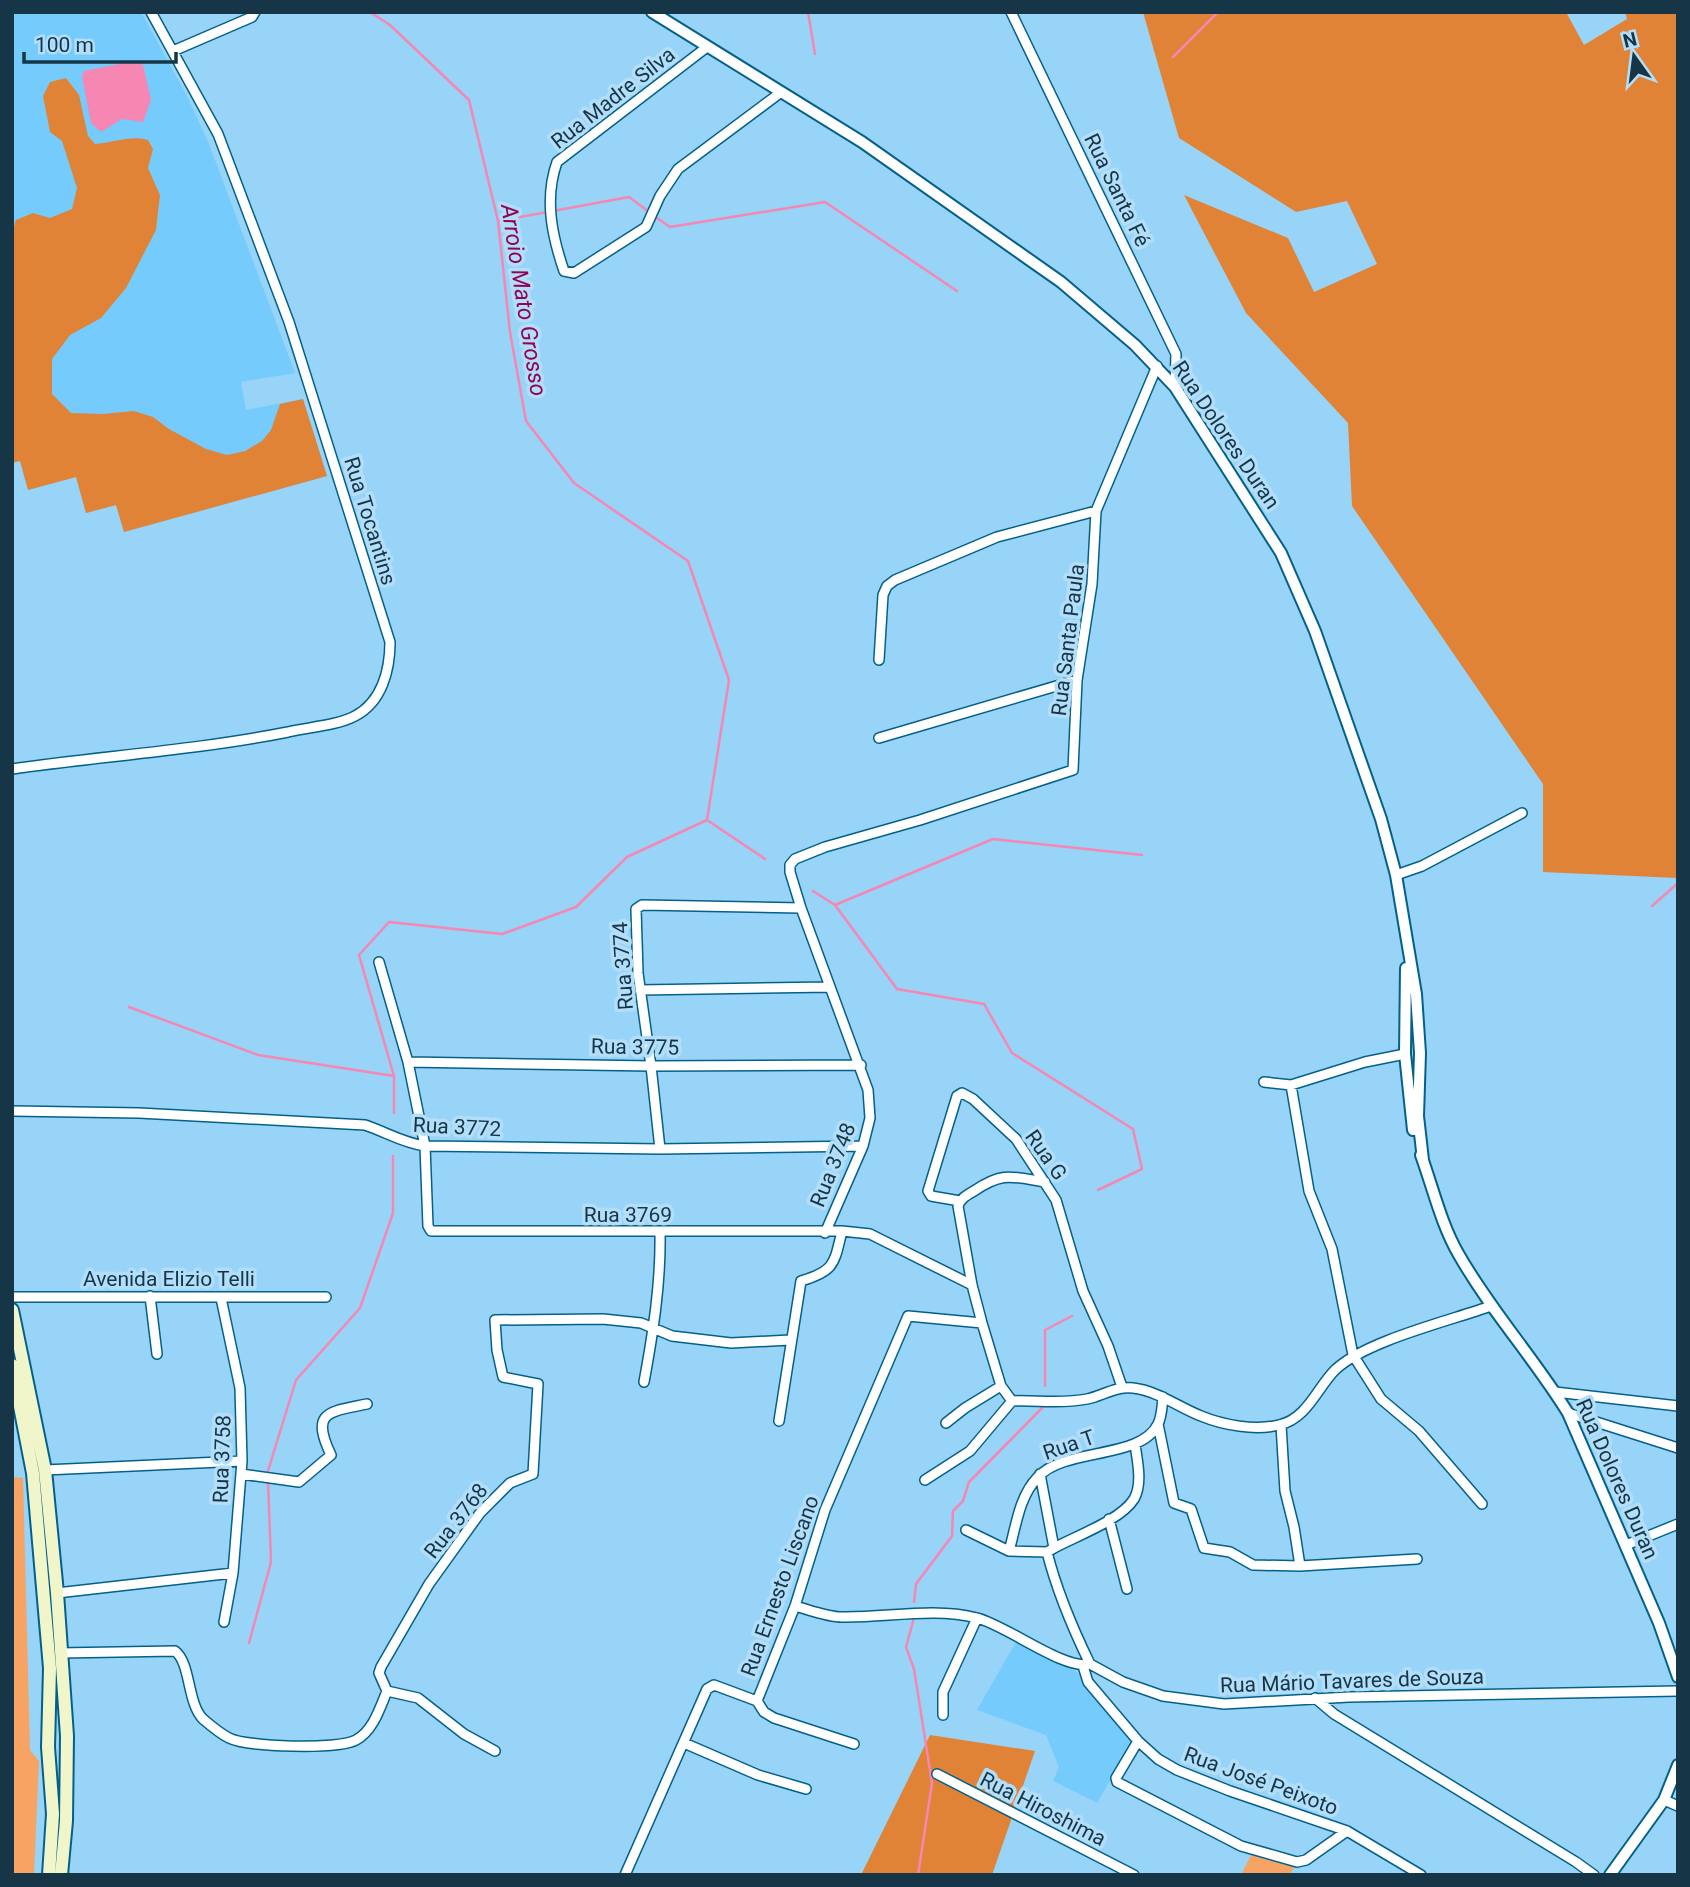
<svg xmlns="http://www.w3.org/2000/svg" width="1690" height="1887" viewBox="0 0 1690 1887" font-family="Roboto,sans-serif">
<style>
.built{fill:#76cbfd}
.green{fill:#f7a364}
.forest{fill:#e08337}
.water{fill:#f686b2}
.lines{fill:none;stroke-linecap:round;stroke-linejoin:round}
.stream{stroke:#f686b2;stroke-width:2.5}
.minor-casing{stroke:#036189;stroke-width:12}
.tertiary-casing{stroke:#036189;stroke-width:14}
.secondary-casing{stroke:#036189;stroke-width:16}
.minor{stroke:#fff;stroke-width:9}
.tertiary{stroke:#fff;stroke-width:10}
.secondary{stroke:#f0f5ca;stroke-width:12}
.labels{text-anchor:middle;stroke-width:7;stroke-linejoin:round;paint-order:stroke}
.street-label{font-size:21px;fill:#163648;stroke:#b2defa}
.water-label{font-size:23px;font-style:italic;fill:#920553;stroke:#b2defa}
</style>
<rect width="100%" height="100%" fill="#98d3f8"/>
<!-- built -->
<path class="built" d="M12,12H141L188,98L209,144L295,373L241,382L246,410L303,399L327,476L124,532L116,505L86,513L76,477L28,490L20,461L12,463Z
M1016,1642L1077,1672L1132,1743L1097,1803L1053,1781L1059,1767L1046,1735L977,1710Z"/>
<!-- green -->
<path class="green" d="M12,1477L23,1478L30,1750L39,1761L34,1875H12Z
M1253,1851L1295,1865L1290,1875H1241Z"/>
<!-- forest -->
<path class="forest" d="M1143,12H1566L1584,45L1627,19L1625,12H1678V878L1543,872V784L1352,506L1348,423L1246,313L1184,195L1288,238L1314,292L1377,264L1347,201L1296,212L1179,138Z
M66,78L79,95L88,136L95,144C113,143 131,135 148,140L153,149L148,168L160,195L156,230L126,288L101,318L70,335L52,359V394L71,413L103,414L134,411L153,417L169,429L206,449L227,455L245,451L262,441L271,430L280,404L303,399L327,476L124,532L116,505L86,513L76,477L28,490L20,461L12,463V234L16,220L33,213L50,218L72,209L77,188L62,141L50,132L43,96L50,82Z
M930,1735L1035,1751L992,1875H861Z"/>
<!-- water -->
<path class="water" d="M135,61L143,65L151,100L143,122L122,119L101,132L91,123L82,77L84,71Z"/>
<g class="lines">
<!-- stream -->
<path class="stream" d="M370,12L390,25L469,100L498,221L510,332L526,421L574,483L688,561L729,680L707,820L765,859
M808,12L815,54
M1173,57L1218,12
M654,216L670,227L825,202L957,291
M498,221L629,197L649,212
M813,891L835,905L897,989L984,1004L1012,1053L1133,1129L1142,1169L1098,1190
M835,905L993,839L1142,855
M1652,906L1678,883
M129,1007L258,1055L394,1076
M394,1113V1076L359,955L389,922L502,934L576,907L627,857L707,820
M1045,1386V1330L1072,1316
M267,1474L296,1380L360,1308L393,1213V1156
M914,1602L916,1584L952,1536L953,1511L963,1501L969,1482L1044,1406
M914,1618L906,1647L914,1669L932,1783L918,1875
M249,1643L271,1562L268,1481"/>
<!-- minor casing -->
<g class="minor-casing">
<path id="minor" d="M1011,12L1176,354L1175,387
M707,47L557,162C544,199 552,236 564,271L574,273L646,227L660,196L678,169L780,93
M173,51L252,17L255,12
M879,660L883,595L887,586L895,580L997,537L1096,511
M879,738L1077,680
M12,769C104,756 197,750 288,732C308,727 336,726 355,716C382,702 390,670 390,642L289,322L218,134L151,12
M1396,875L1422,866L1522,813
M379,962L408,1062L425,1146L428,1226L431,1231H842C834,1264 835,1271 801,1281L779,1421
M640,990L830,987
M408,1062L651,1066L861,1065
M1264,1082L1291,1085L1365,1062L1405,1054
M1291,1085L1309,1191L1332,1249L1353,1355L1381,1399L1419,1431L1482,1504
M12,1111L139,1113L365,1125C386,1132 403,1143 425,1146L660,1149L863,1146
M660,1149L651,1066L638,973L636,909L642,905L801,908
M960,1201L931,1196L928,1191L957,1096L962,1093L973,1099L1016,1139L1056,1200L1083,1291L1108,1346L1122,1387
M842,1231L870,1234L972,1285
M825,1233L863,1146L870,1118L868,1090L801,908L790,872V865L795,859L825,847L920,820L1073,770L1077,680L1092,584L1096,511L1157,366
M150,1296L157,1354
M12,1297H326
M221,1298L240,1388L242,1461L233,1573L224,1622
M644,1382C653,1333 661,1283 660,1232
M1555,1392L1678,1406
M1012,1401C1036,1400 1063,1404 1087,1399C1102,1396 1116,1386 1133,1388C1158,1391 1178,1407 1201,1416C1223,1425 1255,1431 1279,1425C1307,1419 1317,1388 1335,1370C1365,1341 1449,1321 1491,1306
M1012,1401L1001,1386L982,1323L972,1285L958,1206C961,1198 967,1195 974,1191C1003,1171 1013,1177 1045,1182
M1568,1413L1678,1448
M946,1423L965,1408L1001,1386
M1158,1424L1174,1503L1191,1509L1204,1548L1230,1552L1253,1565L1300,1566L1417,1559
M1281,1425L1285,1491L1294,1527L1300,1566
M45,1470L242,1461
M241,1474L299,1482L331,1455C310,1411 329,1412 367,1404
M1040,1474L1054,1548L1047,1552C1057,1592 1072,1627 1090,1664
M925,1480L970,1451L1012,1401
M1109,1519L1127,1589
M966,1530L1009,1551L1047,1552
M1626,1545L1678,1524
M1054,1548C1076,1536 1121,1520 1134,1499C1143,1483 1137,1460 1135,1444
M1009,1551C1016,1527 1019,1496 1038,1477C1065,1447 1141,1460 1158,1424C1162,1416 1162,1406 1163,1397
M57,1593L233,1573
M795,1606C810,1610 827,1617 842,1617C886,1618 933,1607 977,1618C1006,1625 1065,1671 1090,1664L1123,1682L1163,1696L1224,1704L1349,1697L1678,1691
M60,1653L175,1651C191,1663 187,1703 203,1719C210,1725 221,1734 229,1738C247,1747 337,1750 356,1740C373,1731 380,1708 387,1691L418,1698L464,1734L495,1751
M1083,1666L1088,1682L1138,1741L1158,1759L1177,1770L1230,1791L1347,1831L1421,1875
M387,1691L379,1673L381,1667L429,1584L480,1513L510,1483L533,1474L538,1384L503,1377L497,1350L495,1320L603,1319L641,1323L672,1336L731,1343L790,1340
M1315,1698L1334,1714L1576,1862L1594,1875
M757,1701L764,1712L774,1718L854,1744
M943,1715V1692L977,1618
M1138,1741L1116,1778L1117,1782L1241,1846L1297,1862L1306,1860L1347,1831
M684,1743L758,1775L806,1789
M937,1774L1134,1875
M1664,1800L1678,1806
M625,1875L707,1689L714,1685L757,1701L795,1606L825,1510L908,1316L982,1323"/>
</g>
<!-- tertiary casing -->
<g class="tertiary-casing">
<path id="tertiary" d="M652,12L862,142L1061,282L1135,345L1175,387L1281,553L1315,631L1381,819L1396,875L1416,994L1420,1053L1418,1116L1423,1160
M1406,968L1405,1054L1413,1130
M1421,1155C1433,1188 1441,1224 1459,1255C1491,1311 1534,1358 1568,1413L1659,1623L1678,1677
M1610,1875L1664,1800L1678,1765"/>
</g>
<!-- secondary casing -->
<g class="secondary-casing">
<path id="secondary" d="M12,1310L45,1470L57,1593L67,1736L66,1821L61,1875
M12,1365L33,1473L50,1668L48,1747L53,1814L49,1875"/>
</g>
<!-- minor -->
<use href="#minor" class="minor"/>
<!-- tertiary -->
<use href="#tertiary" class="tertiary"/>
<!-- secondary -->
<use href="#secondary" class="secondary"/>
</g>
<g class="labels">
<!-- street labels -->
<g class="street-label">
<text transform="translate(613 98) rotate(-38)" y="7">Rua Madre Silva</text>
<text transform="translate(1117 190) rotate(64)" y="7">Rua Santa Fé</text>
<text transform="translate(1226 435) rotate(56)" y="7">Rua Dolores Duran</text>
<text transform="translate(370 521) rotate(73)" y="7">Rua Tocantins</text>
<text transform="translate(1068 640) rotate(-83)" y="7">Rua Santa Paula</text>
<text transform="translate(623 966) rotate(-94)" y="7">Rua 3774</text>
<text transform="translate(635 1047) rotate(1)" y="7">Rua 3775</text>
<text transform="translate(457 1127) rotate(3)" y="7">Rua 3772</text>
<text transform="translate(1046 1155) rotate(55)" y="7">Rua G</text>
<text transform="translate(833 1165) rotate(-68)" y="7">Rua 3748</text>
<text x="628" y="1222">Rua 3769</text>
<text x="169" y="1286">Avenida Elizio Telli</text>
<text transform="translate(1069 1445) rotate(-19)" y="7">Rua T</text>
<text transform="translate(222 1459) rotate(-88)" y="7">Rua 3758</text>
<text transform="translate(1617 1479) rotate(66)" y="7">Rua Dolores Duran</text>
<text transform="translate(456 1521) rotate(-52)" y="7">Rua 3768</text>
<text transform="translate(780 1586) rotate(-70)" y="7">Rua Ernesto Liscano</text>
<text transform="translate(1352 1681) rotate(-2)" y="7">Rua Mário Tavares de Souza</text>
<text transform="translate(1261 1781) rotate(20)" y="7">Rua José Peixoto</text>
<text transform="translate(1043 1809) rotate(27)" y="7">Rua Hiroshima</text>
</g>
<!-- water labels -->
<g class="water-label">
<text transform="translate(524 300) rotate(81)" y="8">Arroio Mato Grosso</text>
</g>
</g>
<!-- border -->
<rect width="1690" height="1887" fill="none" stroke="#163648" stroke-width="28"/>
<!-- north arrow -->
<g transform="translate(1634 56) rotate(346)" stroke="#b2defa" stroke-width="5" paint-order="stroke">
<path d="M0-5L12 26L0 18L-12 26Z" fill="#163648"/>
<text y="-10" font-size="19" font-weight="bold" text-anchor="middle" fill="#163648">N</text>
</g>
<!-- scale -->
<path d="M24 52v10h152v-10" fill="none" stroke="#163648" stroke-width="3.5"/>
<text x="35" y="52" font-size="21" fill="#163648" stroke="#b2defa" stroke-width="5" paint-order="stroke">100 m</text>
</svg>
